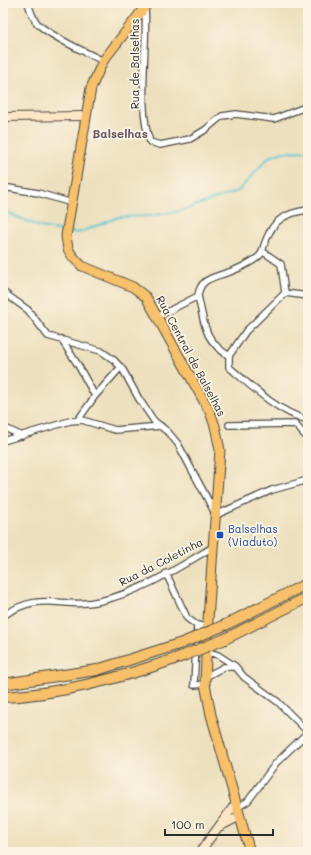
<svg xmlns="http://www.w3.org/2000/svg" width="311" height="855" viewBox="0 0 311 855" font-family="Mali,sans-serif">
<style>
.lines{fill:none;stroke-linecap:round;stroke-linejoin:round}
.stream{stroke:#55c1cf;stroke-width:2}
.street-casing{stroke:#484641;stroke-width:8}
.secondary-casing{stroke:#484641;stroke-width:10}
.primary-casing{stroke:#484641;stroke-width:11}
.highway-casing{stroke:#484641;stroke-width:12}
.street{stroke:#fff;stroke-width:5.5}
.secondary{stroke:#fce6c4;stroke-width:8}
.primary{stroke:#f7c06b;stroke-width:9}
.highway{stroke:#f7c06b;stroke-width:10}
.highway-bridge-casing{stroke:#484641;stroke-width:12;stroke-linecap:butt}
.highway-bridge{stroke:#f7c06b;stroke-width:10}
.transit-dot{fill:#1a4fb4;stroke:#fcf5e5;stroke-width:1.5}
.labels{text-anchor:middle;stroke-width:3.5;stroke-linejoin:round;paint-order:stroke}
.street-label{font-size:11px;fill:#2b2b2b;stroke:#fcf5e5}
.transit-label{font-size:11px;fill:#164399;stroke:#fcf5e5;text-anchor:start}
.neighbourhood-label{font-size:12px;font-weight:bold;fill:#6c5968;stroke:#fcf5e5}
</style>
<rect width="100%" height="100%" fill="#fcf5e5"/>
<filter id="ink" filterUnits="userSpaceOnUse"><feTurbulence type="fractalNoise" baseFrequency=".025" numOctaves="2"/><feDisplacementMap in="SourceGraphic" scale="8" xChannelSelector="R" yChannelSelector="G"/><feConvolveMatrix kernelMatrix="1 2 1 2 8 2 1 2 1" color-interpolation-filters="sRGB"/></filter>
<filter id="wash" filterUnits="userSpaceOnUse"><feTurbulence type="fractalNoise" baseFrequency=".012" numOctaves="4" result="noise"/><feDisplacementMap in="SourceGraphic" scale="16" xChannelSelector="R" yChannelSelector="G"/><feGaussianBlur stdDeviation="0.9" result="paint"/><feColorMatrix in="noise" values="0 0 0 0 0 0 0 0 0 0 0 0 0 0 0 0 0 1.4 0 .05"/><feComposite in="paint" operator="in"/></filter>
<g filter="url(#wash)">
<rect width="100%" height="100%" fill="#ede0be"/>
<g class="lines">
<!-- stream -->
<path class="stream" d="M3,211L41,227L64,231
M69,232L78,233L119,217L150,216L180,211L238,191L269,157L283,152L308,151"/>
</g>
</g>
<g filter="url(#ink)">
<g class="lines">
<!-- street casing -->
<g class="street-casing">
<path id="street" d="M28,3C30,10 32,17 37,23C49,36 86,52 103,61
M145,7C148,47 137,106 150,142L160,145L190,139L205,130L222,116L236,114L274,119L308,106
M3,187L38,193L72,203
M262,251L281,264L285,293
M3,292L28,310L48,336L101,351L114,360L123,370L139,399L154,421L168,432L178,444L216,515L272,490L308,480
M198,296C200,279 212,278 226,273C234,271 256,261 261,254C263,250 264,244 266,240C274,219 286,213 308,210
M157,317L198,296C205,325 203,339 229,356V367C252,387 278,412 308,420
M61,339L78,365L95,396
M229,356L246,331L285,293L308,296
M78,420L95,396L121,367
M229,425L295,424L308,439
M3,427L22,436
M3,441L70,421L82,420L115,430L161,426
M166,573L187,618L195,624L207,628
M3,616C42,589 62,610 100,601C141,592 178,568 213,547
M197,625L194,685L205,684
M206,655L212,653L218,655L235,666L244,677L278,702L308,732
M205,677L224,667H234
M237,808L248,801L276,763L308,732"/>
</g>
<!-- secondary casing -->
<g class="secondary-casing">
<path id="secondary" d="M3,117L86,116
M221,826L240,816
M200,852L236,803"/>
</g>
<!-- primary casing -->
<g class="primary-casing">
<path id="primary" d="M148,3L103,61L91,88L66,236L68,249L73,257L82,266L133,287L146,297L210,412L215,426L220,450L207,634L205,684L211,715L250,852"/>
</g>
<!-- highway casing -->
<g class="highway-casing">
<path id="highway" d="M225,625L308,583
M225,639L308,597
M3,684L97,670L182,643
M3,697C64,694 125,677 183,656"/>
</g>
<!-- street -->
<use href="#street" class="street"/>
<!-- secondary -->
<use href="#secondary" class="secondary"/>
<!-- primary -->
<use href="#primary" class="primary"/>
<!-- highway -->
<use href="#highway" class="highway"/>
<!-- highway-bridge casing -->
<g class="highway-bridge-casing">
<path id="highway-bridge" d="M182,643L225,625
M183,656L225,639"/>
</g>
<!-- highway-bridge -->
<use href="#highway-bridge" class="highway-bridge"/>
</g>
</g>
<!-- markers -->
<rect class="transit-dot" x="216" y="531" width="8" height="8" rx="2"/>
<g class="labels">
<!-- street labels -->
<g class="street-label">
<text transform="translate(135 64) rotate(-90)" y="4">Rua de Balselhas</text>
<text transform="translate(191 356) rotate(62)" y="4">Rua Central de Balselhas</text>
<text transform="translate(161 562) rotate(-27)" y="4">Rua da Coletinha</text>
</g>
<!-- transit labels -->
<g class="transit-label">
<text x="228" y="533">Balselhas<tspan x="228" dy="13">(Viaduto)</tspan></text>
</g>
<!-- neighbourhood labels -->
<g class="neighbourhood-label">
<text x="120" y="138">Balselhas</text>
</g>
</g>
<!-- margin -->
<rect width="311" height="855" fill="none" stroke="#fcf5e5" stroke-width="16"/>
<!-- scale -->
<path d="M165 829v6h108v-6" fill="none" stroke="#2b2b2b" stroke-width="2"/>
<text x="171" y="829" font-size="12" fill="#2b2b2b" stroke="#fcf5e5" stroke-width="3" paint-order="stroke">100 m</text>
</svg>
